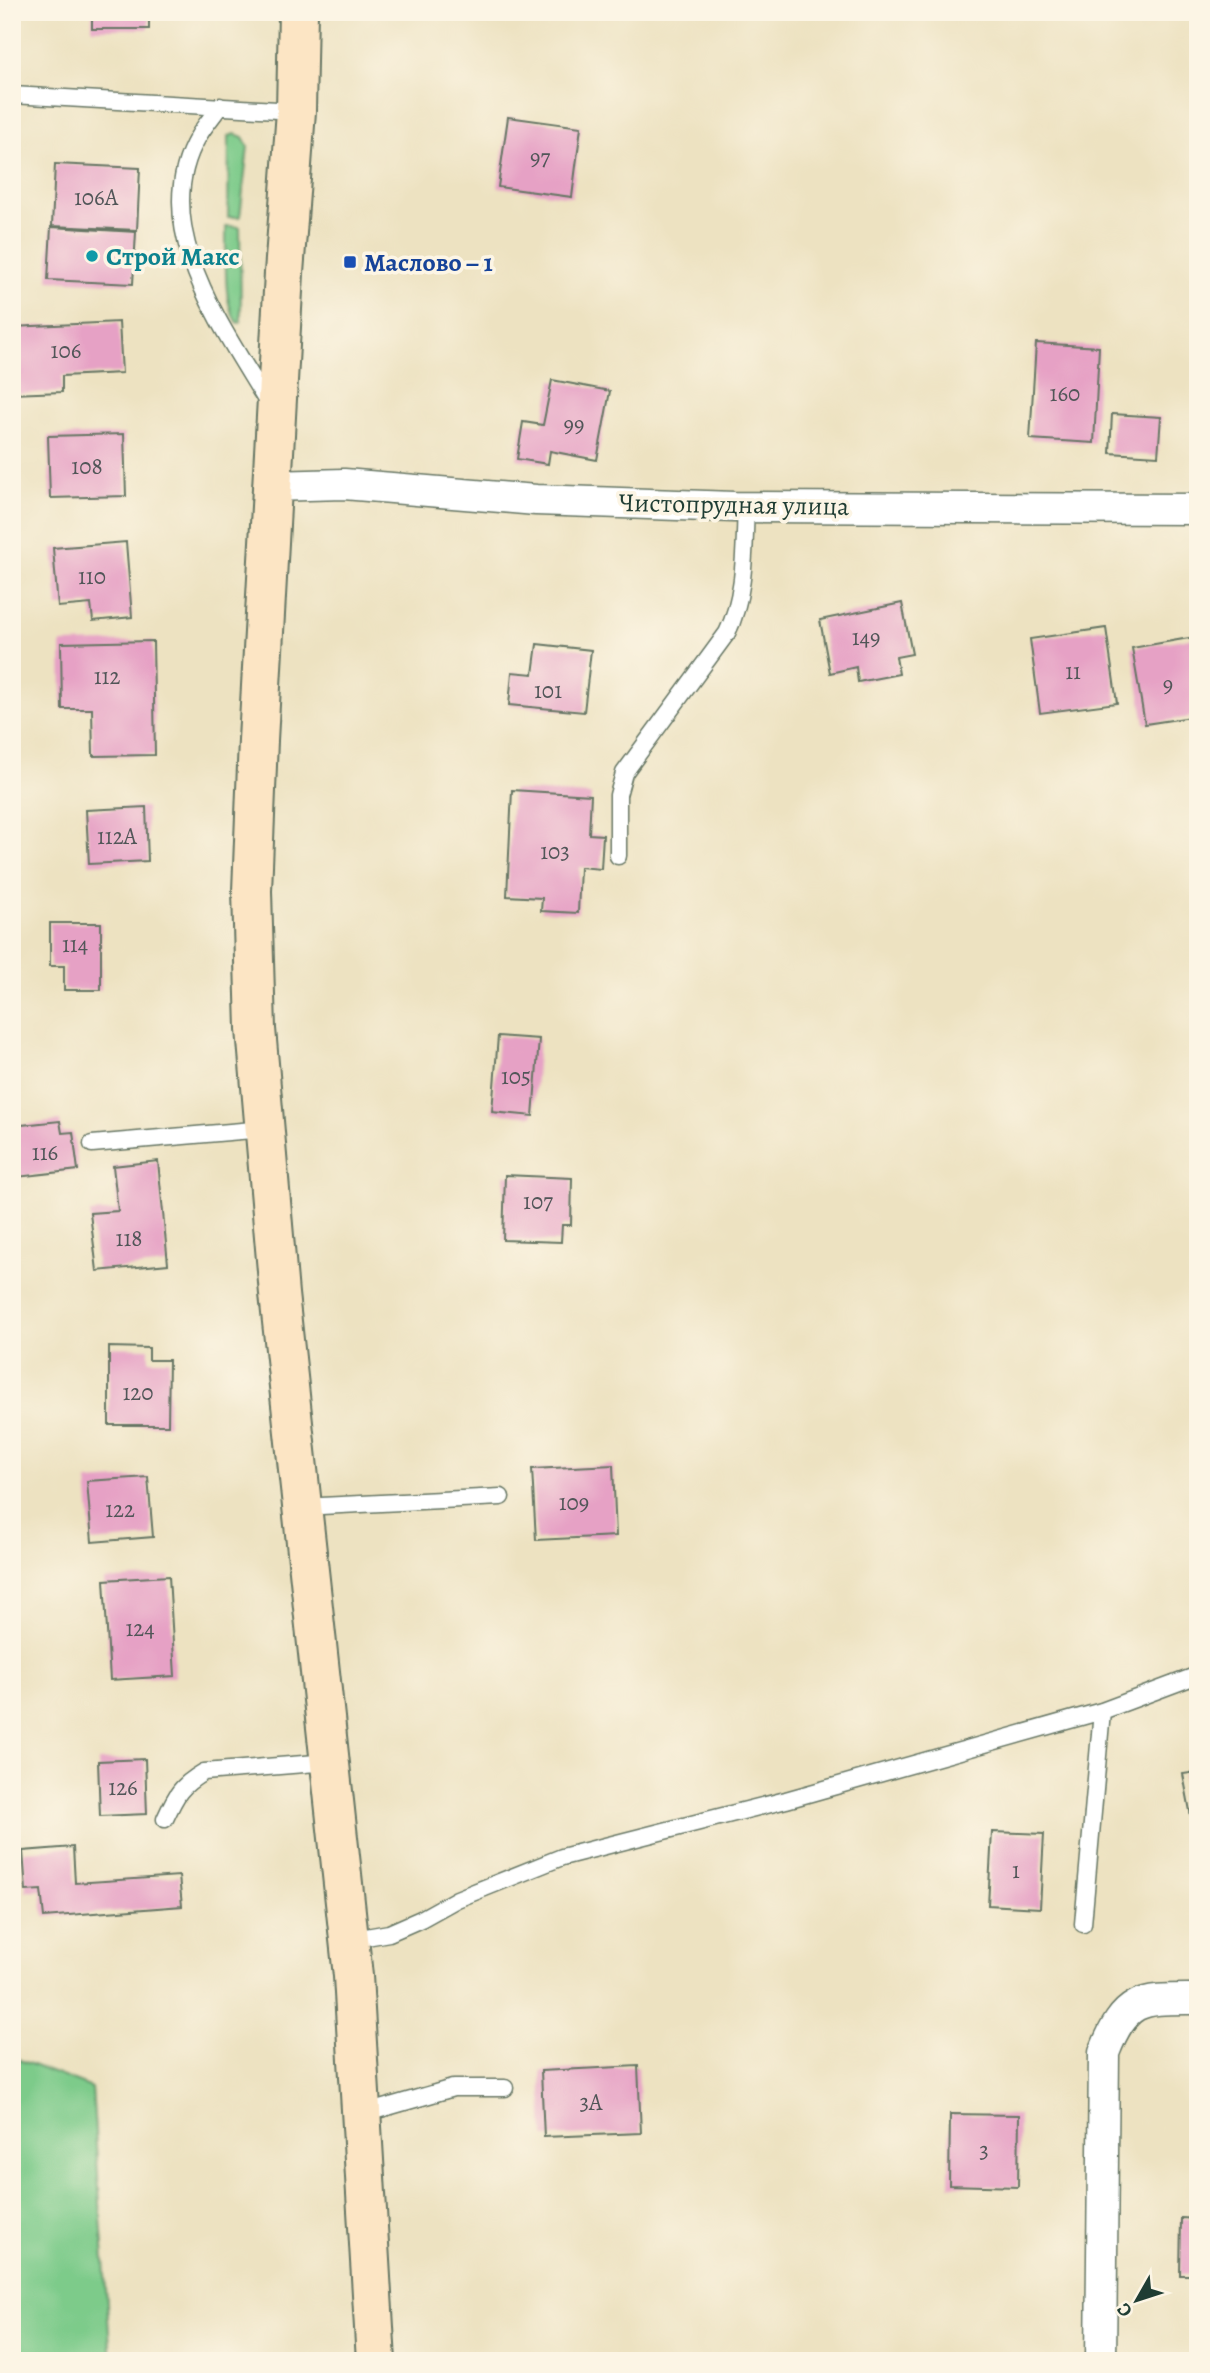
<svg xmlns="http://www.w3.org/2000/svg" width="1210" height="2373" viewBox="0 0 1210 2373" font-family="Alegreya,serif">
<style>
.green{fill:#7dcb8a;stroke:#4e845f;stroke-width:2}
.building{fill:#e6a1c5}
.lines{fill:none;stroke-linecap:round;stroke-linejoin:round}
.service-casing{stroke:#677765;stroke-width:19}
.minor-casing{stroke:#677765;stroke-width:33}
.secondary-casing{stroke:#677765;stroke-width:42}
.service{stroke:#fff;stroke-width:16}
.minor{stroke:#fff;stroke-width:30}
.secondary{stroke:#fce5c4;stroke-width:38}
.culture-dot{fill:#0f9aa8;stroke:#fcf5e5;stroke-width:2.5}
.transit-dot{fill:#1a4fb4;stroke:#fcf5e5;stroke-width:2.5}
.labels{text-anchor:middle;stroke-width:7;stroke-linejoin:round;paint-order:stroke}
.number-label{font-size:23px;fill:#515658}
.culture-label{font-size:26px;font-weight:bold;fill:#0d838f;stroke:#fcf5e5;text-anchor:start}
.transit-label{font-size:26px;font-weight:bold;fill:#164399;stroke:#fcf5e5;text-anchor:start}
.street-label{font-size:26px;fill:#1f3d34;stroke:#fcf5e5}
</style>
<rect width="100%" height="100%" fill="#fcf5e5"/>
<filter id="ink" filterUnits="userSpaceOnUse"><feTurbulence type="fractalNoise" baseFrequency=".0143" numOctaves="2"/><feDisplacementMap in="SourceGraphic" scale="14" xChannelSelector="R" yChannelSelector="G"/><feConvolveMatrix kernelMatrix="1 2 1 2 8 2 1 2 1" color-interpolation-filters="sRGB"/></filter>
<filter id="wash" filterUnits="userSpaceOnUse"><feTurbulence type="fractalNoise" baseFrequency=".00686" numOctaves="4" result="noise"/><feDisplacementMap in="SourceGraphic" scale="28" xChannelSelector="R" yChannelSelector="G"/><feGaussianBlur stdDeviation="1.57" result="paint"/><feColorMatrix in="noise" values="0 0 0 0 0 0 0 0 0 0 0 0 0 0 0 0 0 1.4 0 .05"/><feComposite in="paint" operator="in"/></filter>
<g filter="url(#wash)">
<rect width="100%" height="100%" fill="#ede2c1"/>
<!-- green -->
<path class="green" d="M235,134L243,137L248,146L240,217H228L229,136Z
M226,226L240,227L241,322L238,323C221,305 227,251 226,226Z
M12,2057L92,2088L111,2361H12Z"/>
<g id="blocks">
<!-- building -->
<path class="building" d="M92,12H149V29H92Z
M508,117L581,127L572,197L498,187Z
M55,164L140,168L137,230L52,226Z
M51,227L136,232L133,284L48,280Z
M119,322L122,373L62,376V392L12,394V327Z
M1036,343L1099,347L1094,443L1030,439Z
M552,380L610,391L597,460L550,451L548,464L517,459L523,422L543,425Z
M1112,414L1161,417L1158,456L1110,453Z
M124,434L126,496L50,498L48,436Z
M126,542L132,617L93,621L91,604L58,607L53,548Z
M902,603L912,654L896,657L899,674L858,682L856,667L830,673L820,620Z
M1106,628L1117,703L1040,713L1030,639Z
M1195,637L1198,652V716L1145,724L1132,648Z
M153,641L155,755L93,756L92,709H62L61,643Z
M537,644L591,650L584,712L509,705L512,672L533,674Z
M512,790L591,795L589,834L603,835L601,869L580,867L578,913L541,911L542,898L507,896Z
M146,807L148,861L89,864L86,810Z
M50,923H101V990H64V966H50Z
M498,1036L539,1039L533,1116L492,1112Z
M60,1121L62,1133L73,1132L78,1170L17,1177L12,1126Z
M158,1161L168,1264L97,1271L90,1213L118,1211L113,1166Z
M505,1175L572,1178L571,1225H562L561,1242L503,1240Z
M109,1347L149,1348V1360H169L168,1425H109Z
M613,1465L616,1536L536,1540L532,1469Z
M148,1477L153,1537L92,1542L87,1481Z
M169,1576L175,1676L110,1680L104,1580Z
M145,1759L147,1814L100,1816L98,1761Z
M1198,1772V1843H1196L1183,1774Z
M992,1832L1044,1834L1040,1908L988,1905Z
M73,1847L75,1883L179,1876L182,1906L44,1917L41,1890L26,1891L23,1851Z
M638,2066L641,2133L544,2137L541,2071Z
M950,2114L1019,2115L1018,2187L949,2185Z
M1181,2218L1198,2219V2275H1180Z"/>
</g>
</g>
<g filter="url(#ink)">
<use href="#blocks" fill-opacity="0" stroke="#677765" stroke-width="2"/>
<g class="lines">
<!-- service casing -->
<g class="service-casing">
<path id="service" d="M12,95L296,111
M220,106C213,116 204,126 198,137C146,226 225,330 269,405
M618,856V795L624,773L727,633C746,595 744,548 746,506
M92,1144L265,1129
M301,1507L501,1497
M165,1819C176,1795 180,1786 204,1772L329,1762
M1083,1924L1102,1711
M349,1940L389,1933L421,1919L457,1899L562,1857L786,1800L1102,1711L1198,1675
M363,2114L453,2088H505"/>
</g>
<!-- minor casing -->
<g class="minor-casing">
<path id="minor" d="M272,486L344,484L536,500L734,507L1198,509
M1101,2361L1104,2053C1126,1996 1142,1999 1198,1999"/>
</g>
<!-- secondary casing -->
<g class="secondary-casing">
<path id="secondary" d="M298,12L296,111L284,273L258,740L252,891L256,1029L279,1294L353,1976L376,2361"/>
</g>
<!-- service -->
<use href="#service" class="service"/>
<!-- minor -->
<use href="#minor" class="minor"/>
<!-- secondary -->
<use href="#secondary" class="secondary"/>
</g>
</g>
<!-- markers -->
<circle class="culture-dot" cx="92" cy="256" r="7"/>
<rect class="transit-dot" x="343" y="255" width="14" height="14" rx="3.5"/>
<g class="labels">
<!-- number labels -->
<g class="number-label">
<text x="540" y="165">97</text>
<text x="96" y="205">106А</text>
<text x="66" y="358">106</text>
<text x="1065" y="401">160</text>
<text x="574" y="432">99</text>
<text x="87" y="474">108</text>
<text x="92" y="584">110</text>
<text x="866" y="645">149</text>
<text x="1073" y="679">11</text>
<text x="107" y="684">112</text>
<text x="1168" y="692">9</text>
<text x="548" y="698">101</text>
<text x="117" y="844">112А</text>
<text x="555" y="859">103</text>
<text x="75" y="952">114</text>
<text x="516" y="1084">105</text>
<text x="45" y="1160">116</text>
<text x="538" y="1209">107</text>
<text x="129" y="1246">118</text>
<text x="138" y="1400">120</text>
<text x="574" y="1510">109</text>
<text x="120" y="1517">122</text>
<text x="140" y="1636">124</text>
<text x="123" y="1795">126</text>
<text x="1016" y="1878">1</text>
<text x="591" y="2110">3А</text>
<text x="984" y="2158">3</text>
</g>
<!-- culture labels -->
<g class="culture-label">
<text x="106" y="265">Строй Макс</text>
</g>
<!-- transit labels -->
<g class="transit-label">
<text x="364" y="271">Маслово – 1</text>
</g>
<!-- street labels -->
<g class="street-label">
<text transform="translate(734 504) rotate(1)" y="9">Чистопрудная улица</text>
</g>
</g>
<!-- margin -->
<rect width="1210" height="2373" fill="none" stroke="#fcf5e5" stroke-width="42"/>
<!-- north arrow -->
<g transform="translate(1137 2300) rotate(231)" stroke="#fcf5e5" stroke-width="5" paint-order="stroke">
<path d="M0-5L12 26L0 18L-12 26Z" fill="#1f3d34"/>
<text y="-10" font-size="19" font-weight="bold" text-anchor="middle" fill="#1f3d34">С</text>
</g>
</svg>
